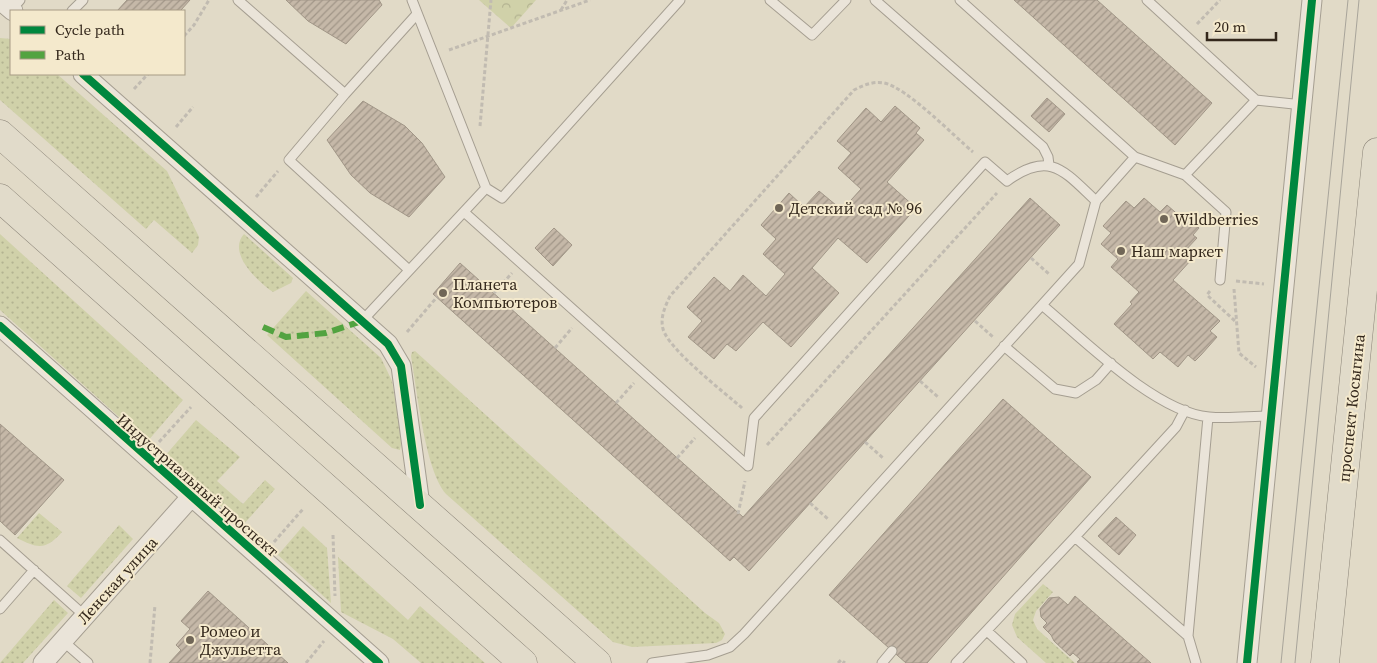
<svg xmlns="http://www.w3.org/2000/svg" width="1377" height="663" viewBox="0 0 1377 663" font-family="'Source Serif 4',serif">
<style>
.grass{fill:url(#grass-dots)}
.park{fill:url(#park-crowns)}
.building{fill:url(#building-hatch);stroke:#a19687}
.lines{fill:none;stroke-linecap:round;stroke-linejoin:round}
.service-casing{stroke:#a59e91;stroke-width:11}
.minor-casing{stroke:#a59e91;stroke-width:21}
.primary-casing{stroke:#8b8478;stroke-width:29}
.path{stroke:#c1bbb1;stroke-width:3;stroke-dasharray:4 2.5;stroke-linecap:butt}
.service{stroke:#eae4d9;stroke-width:9}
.minor{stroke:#eae4d9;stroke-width:19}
.primary{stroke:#e1dbca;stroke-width:28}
.tram{stroke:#a8a49a;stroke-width:1}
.quiet{stroke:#52a340;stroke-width:6;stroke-dasharray:12 6;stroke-linecap:butt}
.cycleway-casing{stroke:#f4e9cc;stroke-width:11}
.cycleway{stroke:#00873e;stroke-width:8}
.poi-dot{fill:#706657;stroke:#f4e9cc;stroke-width:2}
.labels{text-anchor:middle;stroke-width:4;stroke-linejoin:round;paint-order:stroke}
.poi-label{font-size:16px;fill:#33271b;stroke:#f4e9cc;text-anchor:start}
.street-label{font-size:16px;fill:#33271b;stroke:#f4e9cc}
</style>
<defs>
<pattern id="grass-dots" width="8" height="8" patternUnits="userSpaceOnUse" patternTransform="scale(1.25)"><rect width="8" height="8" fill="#d0d1a9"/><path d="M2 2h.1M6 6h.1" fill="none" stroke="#b3b391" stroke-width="1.8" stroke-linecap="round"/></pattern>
<pattern id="park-crowns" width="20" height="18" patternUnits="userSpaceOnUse" patternTransform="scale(1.25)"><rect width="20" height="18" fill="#d0d1a9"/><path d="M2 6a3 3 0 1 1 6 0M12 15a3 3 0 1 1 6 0" fill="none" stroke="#b3b391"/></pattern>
<pattern id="building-hatch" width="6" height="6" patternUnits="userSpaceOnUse" patternTransform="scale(1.25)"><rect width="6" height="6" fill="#c5b8a8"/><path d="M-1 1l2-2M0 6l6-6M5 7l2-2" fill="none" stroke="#a19688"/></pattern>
</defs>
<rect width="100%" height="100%" fill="#e1dac7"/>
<!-- grass -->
<path class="grass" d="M0,38L11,39V74H57L167,171L199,237L198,245L192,253L154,220L146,229L0,100Z
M0,234L183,400L147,442L0,310Z
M244,234L293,278L291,283L273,292C257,281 227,253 244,234Z
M306,291L381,358L392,381L402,441L400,450L392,448L267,335Z
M415,351L705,613L719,623L725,634L722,640L716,643L632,647L613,642L446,494C425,470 417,390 411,356L412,352Z
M196,420L240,457L217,481L243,504L265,480L275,489L243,525L164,457Z
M39,513L62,532C46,550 38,549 17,538Z
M119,525L133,539L81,598L67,586Z
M303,526L327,548L331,603L278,555Z
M338,557L408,620L420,606L485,663H421L393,639L341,612Z
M1043,584L1053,592L1036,611L1033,620L1037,629L1075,663H1046L1017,637L1012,625L1015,614Z
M54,600L68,613L23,663H0Z"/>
<!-- park -->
<path class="park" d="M479,0H536L511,28Z"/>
<!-- building -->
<path class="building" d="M127,0H190L181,10L183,11H117Z
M286,0H379L382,5L346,44L308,21Z
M1014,0H1097L1212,103L1175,145Z
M1047,98L1065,114L1049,132L1031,116Z
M363,101L405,126L422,143L445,177L409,217L370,193L351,175L327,140Z
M895,106L920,128L916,133L924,140L887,182L916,208L867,263L838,238L812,268L839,293L791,347L763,322L736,351L727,344L714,359L688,337L702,321L687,307L714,277L730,291L743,275L766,296L785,274L763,254L776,239L761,225L789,193L804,207L819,191L842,210L861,189L838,168L851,153L837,141L866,108L881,122Z
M1030,198L1060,225L749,571L734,557L730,561L433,294L460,263L743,517Z
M1144,198L1160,212L1167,205L1190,225L1193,222L1199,228L1193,235L1197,238L1183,253L1191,260L1173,280L1220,321L1210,331L1217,337L1201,355L1195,361L1188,355L1178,367L1160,352L1153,359L1114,324L1132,304L1130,302L1139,292L1111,267L1118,259L1101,244L1111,233L1103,226L1126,201L1134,208Z
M554,228L572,245L553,266L535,248Z
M1003,399L1091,477L927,663H906L829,595Z
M0,424L64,480L15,535L0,521Z
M1116,517L1136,535L1119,555L1098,536Z
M208,591L288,663H169L181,650L176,645L190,629L181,621Z
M1075,596L1151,663H1079L1077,662L1080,659L1073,653L1070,656L1054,641L1051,635L1043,627L1047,623L1041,617L1040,609L1049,598L1059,597L1068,605Z"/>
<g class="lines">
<!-- service casing -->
<g class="service-casing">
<path id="service" d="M238,0L345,94L289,160L409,270
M412,0L486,188L502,198L680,0
M770,0L812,35L846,0
M875,0L1043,147L1048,157L1049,165
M960,0L1135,157L1185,175L1256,100
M1147,0L1256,100L1303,105
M11,10L20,0
M72,11L83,0
M345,94L417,14
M1185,175L1226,212L1220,280
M464,212L748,466
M1042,305C1083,339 1155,412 1209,417C1229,419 1250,416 1271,416
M362,321L486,188
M1004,346L1055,389L1076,393L1096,380L1111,363
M748,466L754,418L985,162L1007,181C1050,150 1064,171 1096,201
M1075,537L1176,427L1185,410
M0,540L85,616
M0,609L34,570
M987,631L1022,663
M1188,636L1208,417
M63,641L88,663
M652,663L708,655L730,647L744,634L1079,264L1096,201L1135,157
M882,663L892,651
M956,663L1075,537L1188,636L1196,663"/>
</g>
<!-- minor casing -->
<g class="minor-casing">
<path id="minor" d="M0,0L13,11
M83,74L388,344L401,366L420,505
M0,326L379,663
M43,663L191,497
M1247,663L1312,0"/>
</g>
<!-- primary casing -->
<g class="primary-casing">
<path id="primary" d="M0,134L597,663
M0,198L523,663
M1325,663L1377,152"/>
</g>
<!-- path -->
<path class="path" d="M561,10L567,0
M1197,24L1220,0
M184,36L194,25L209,0
M449,50L590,0
M134,89L148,74
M480,126L491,0
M176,127L193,107
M256,197L278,171
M1031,258L1049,274
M1236,281L1264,284
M1234,289L1239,353L1256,367
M1210,291L1207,295L1236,322
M494,293L512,273
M975,321L993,337
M407,332L437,297
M555,348L572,328
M920,381L938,397
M616,403L634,383
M742,408C724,392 669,350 663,329C660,317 665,307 670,296L854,90C864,85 873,81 884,83C906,87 954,136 973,152
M159,442L191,407
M865,442L883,458
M767,445L997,193
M677,458L695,438
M810,503L828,519
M738,514L745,481
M333,535L335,596
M274,542L303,509
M150,663L155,605
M306,663L324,641
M838,663L841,660L845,663"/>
<!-- service -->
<use href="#service" class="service"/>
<!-- minor -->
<use href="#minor" class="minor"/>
<!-- primary -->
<use href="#primary" class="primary"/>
<!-- tram -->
<path class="tram" d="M1281,663L1348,0
M1295,663L1359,0"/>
<!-- quiet -->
<path class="quiet" d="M263,327L286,337L326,333L362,321"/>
<!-- cycleway casing -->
<g class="cycleway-casing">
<path id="cycleway" d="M83,74L388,344L401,366L420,505
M0,326L379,663
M1247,663L1312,0"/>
</g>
<!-- cycleway -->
<use href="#cycleway" class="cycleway"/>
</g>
<!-- markers -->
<g class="poi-dot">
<circle cx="779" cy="208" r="5"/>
<circle cx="1164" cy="219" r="5"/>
<circle cx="1121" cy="251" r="5"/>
<circle cx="443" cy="293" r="5"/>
<circle cx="190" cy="640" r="5"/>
</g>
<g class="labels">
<!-- poi labels -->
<g class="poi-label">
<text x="789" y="214">Детский сад № 96</text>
<text x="1174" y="225">Wildberries</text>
<text x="1131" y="257">Наш маркет</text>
<text x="453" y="290">Планета<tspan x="453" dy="18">Компьютеров</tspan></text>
<text x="200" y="637">Ромео и<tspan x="200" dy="18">Джульетта</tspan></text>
</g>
<!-- street labels -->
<g class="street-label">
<text transform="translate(1351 408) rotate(-84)" y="6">проспект Косыгина</text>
<text transform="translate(198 485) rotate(41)" y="6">Индустриальный проспект</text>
<text transform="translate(117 580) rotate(-48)" y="6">Ленская улица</text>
</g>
</g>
<!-- legend -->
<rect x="10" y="10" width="175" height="65" fill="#f4e9cc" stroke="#a79b85"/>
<rect x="20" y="26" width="25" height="8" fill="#00873e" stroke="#a79b85"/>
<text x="55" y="35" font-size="15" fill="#33271b">Cycle path</text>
<rect x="20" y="51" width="25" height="8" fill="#52a340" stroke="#a79b85"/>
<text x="55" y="60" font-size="15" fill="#33271b">Path</text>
<!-- scale -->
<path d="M1207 32v8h69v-8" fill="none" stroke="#33271b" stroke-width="2.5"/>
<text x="1214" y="32" font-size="15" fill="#33271b" stroke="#f4e9cc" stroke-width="4" paint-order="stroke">20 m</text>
</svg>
